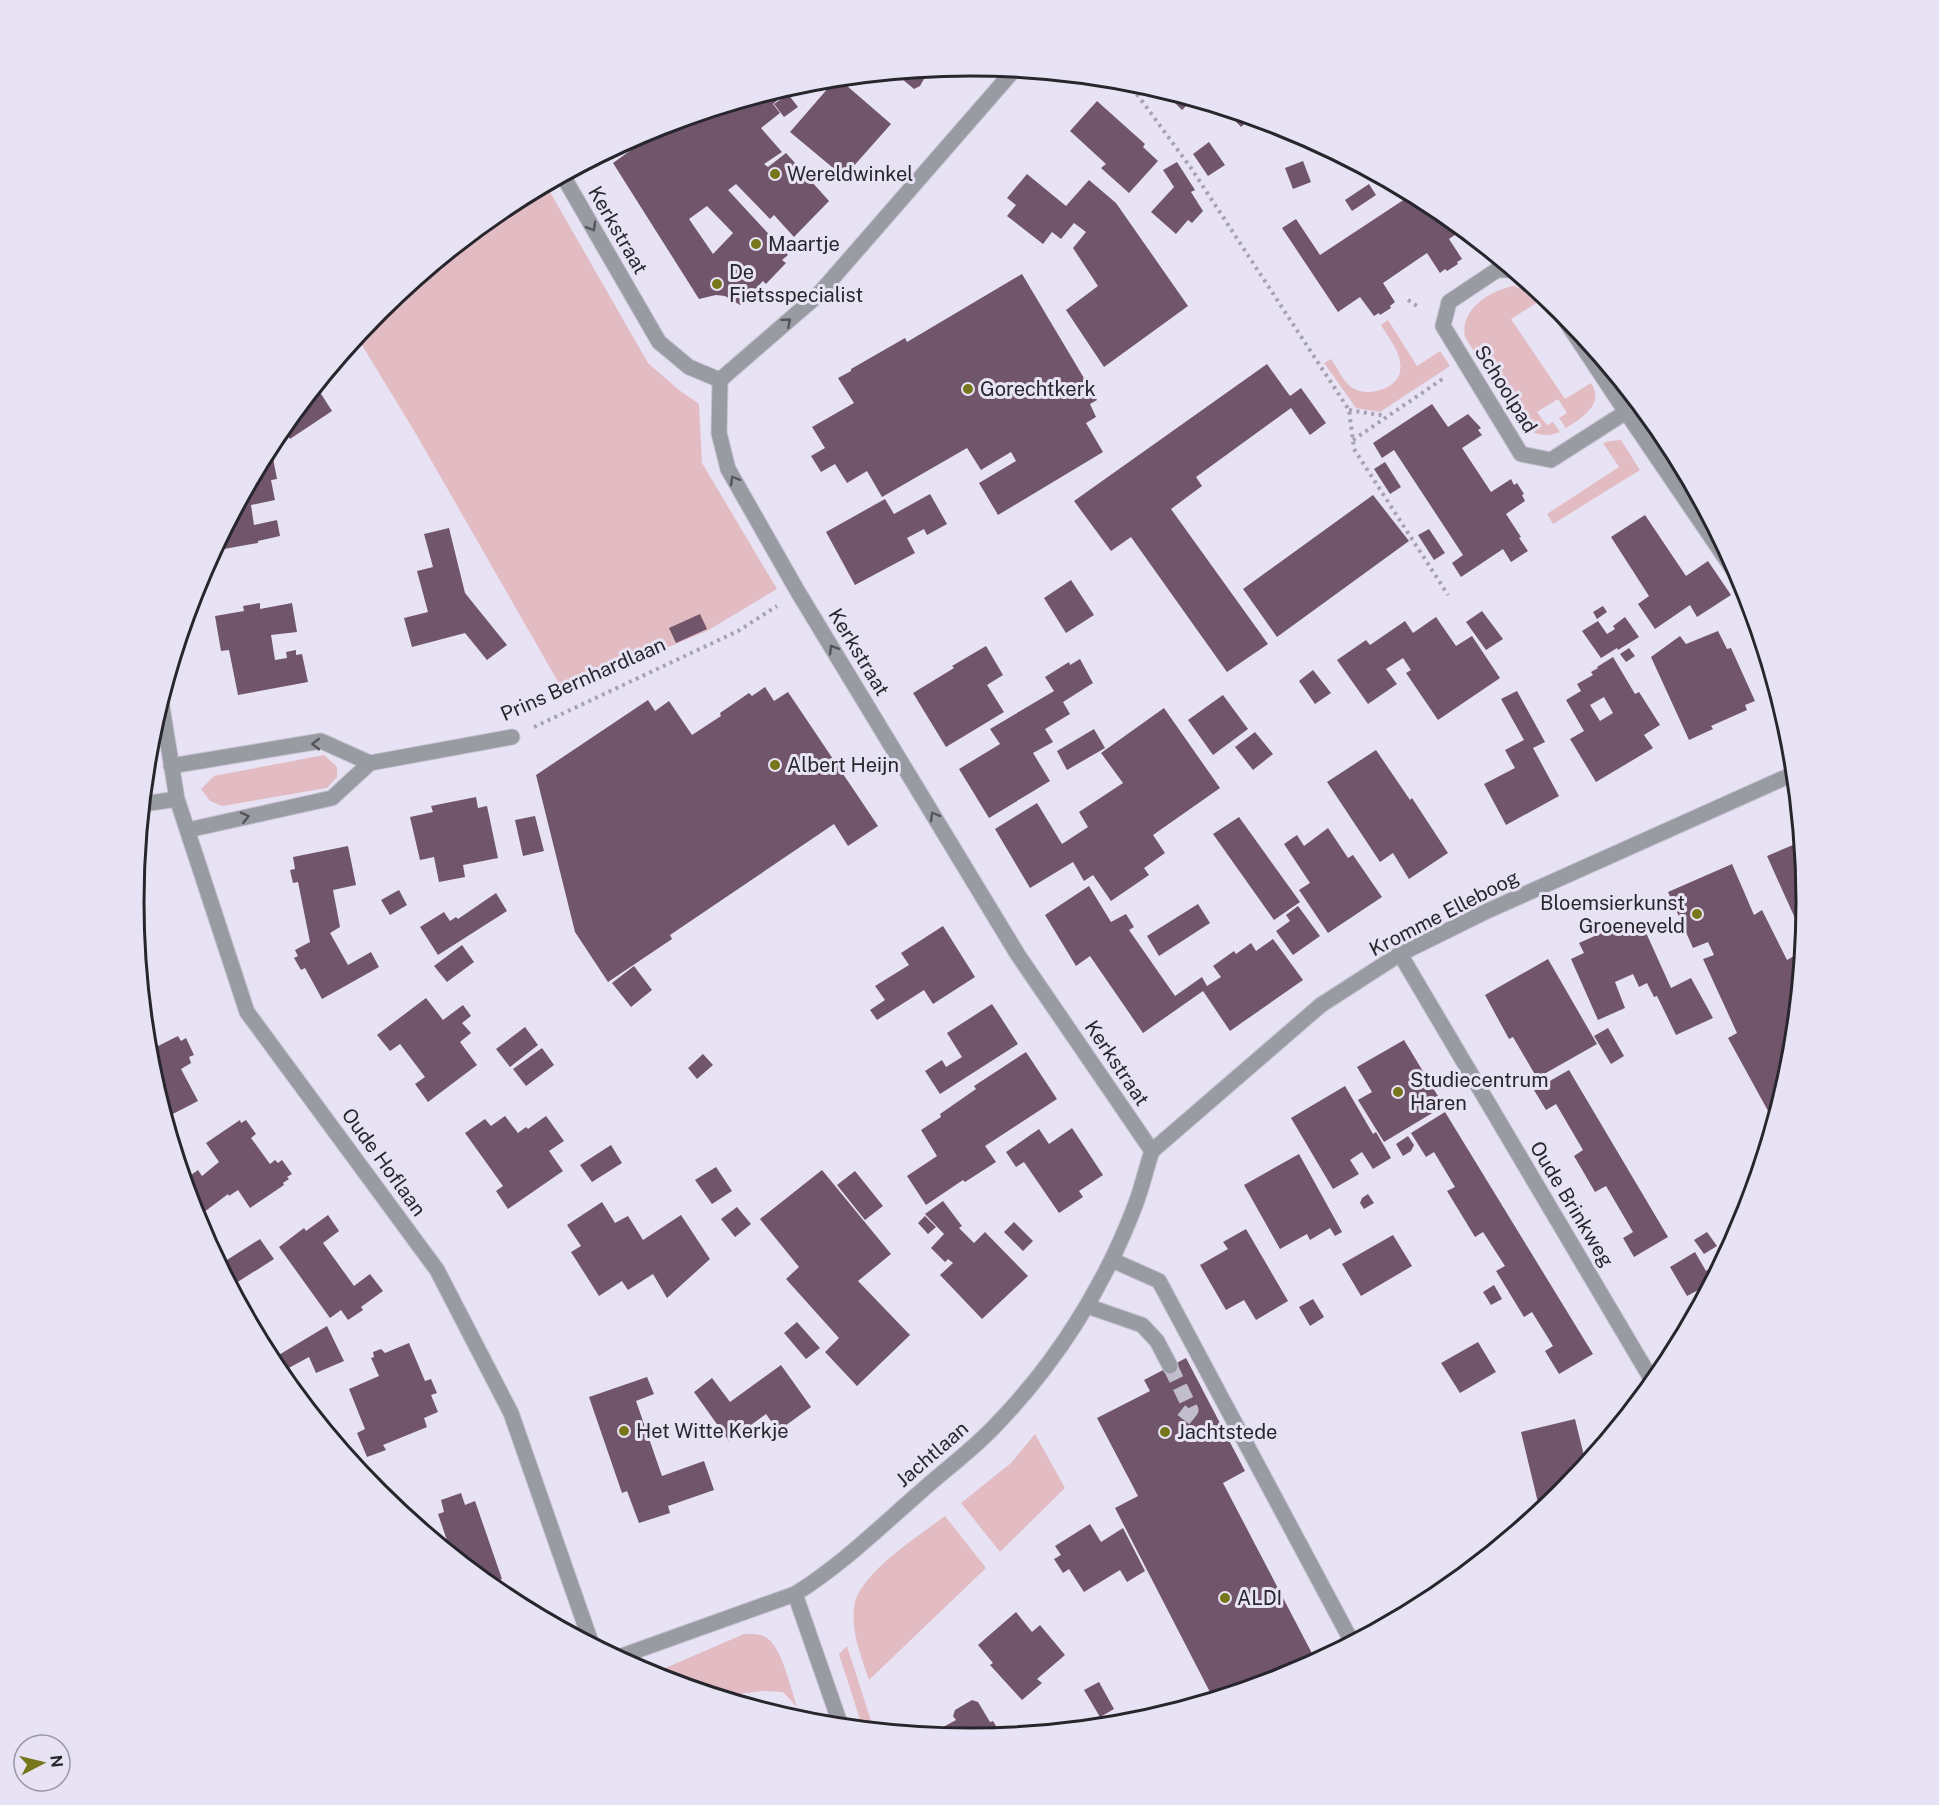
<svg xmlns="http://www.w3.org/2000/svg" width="1939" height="1805" viewBox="0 0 1939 1805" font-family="'Public Sans',sans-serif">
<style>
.green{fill:#e3bcc3}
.building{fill:#71556b;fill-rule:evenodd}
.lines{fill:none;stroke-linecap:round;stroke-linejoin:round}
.minor-tunnel{stroke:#c2bdcc;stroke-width:15;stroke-dasharray:15 8;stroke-linecap:butt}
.minor-casing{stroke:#c5c1d0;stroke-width:17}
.path{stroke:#a6a2b0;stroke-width:4;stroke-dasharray:3 4.5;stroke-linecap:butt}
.minor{stroke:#989ba2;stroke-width:15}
.oneway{stroke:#55555c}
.poi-dot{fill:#78761b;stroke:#e8e3f4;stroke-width:2}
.labels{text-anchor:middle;stroke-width:6;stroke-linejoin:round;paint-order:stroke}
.poi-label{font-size:20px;fill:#28262d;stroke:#e8e3f4;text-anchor:start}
.street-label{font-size:20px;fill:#28262d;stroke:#e8e3f4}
.rim{fill:none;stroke:#28262d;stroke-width:3}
</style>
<rect width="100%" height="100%" fill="#e8e3f4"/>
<!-- green -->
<path class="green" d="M546,185L648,363L679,390L699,404L702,463L777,589L707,631L606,673L561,687L416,434L357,337L378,311L505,207Z
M1514,286L1533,293L1538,302L1511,319L1565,399L1591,383C1605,404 1582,418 1566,428L1559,418L1567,413L1558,399L1537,412L1547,425L1553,422L1560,432C1545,439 1530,433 1519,423L1465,337C1459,310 1490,290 1514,286Z
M1388,320L1417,366L1440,351L1450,366L1380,412L1356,408L1324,363L1331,359C1337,367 1342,379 1350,386C1363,398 1397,391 1400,371C1403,354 1389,339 1381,325Z
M1621,440L1640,470L1553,524L1547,514L1619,467L1603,443L1611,441Z
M324,755L337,767V777L327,788L222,806L210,801L201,789L214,776Z
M1035,1434L1065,1488L1000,1552L961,1503L1011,1463Z
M945,1516L986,1568L869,1680C861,1656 851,1632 854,1607C857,1575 920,1535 945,1516Z
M744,1634C752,1634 760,1633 767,1638C782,1648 791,1689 797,1707L783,1692L761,1691L720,1697L649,1675Z
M847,1646L874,1730L863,1729L839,1654Z"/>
<!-- building -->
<path class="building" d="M929,70L920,86L914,89L895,73Z
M836,79H839L891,124L844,177L790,132Z
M788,88L790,90L773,104L780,113L761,128L782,152L764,164L768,167L786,153L829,201L794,237L774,215L770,219L736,184L728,190L788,255L782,260L786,263L766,284L763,281L740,305L725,296L716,295L699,299L613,163L666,125ZM707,206L733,233L713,254L689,219Z
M788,94L798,107L784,117L774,104Z
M1172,94L1178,96L1192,100L1182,110L1172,100Z
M1097,101L1145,144L1143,147L1158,161L1129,193L1101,168L1106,164L1070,131Z
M1225,110L1232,112L1251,118L1241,127Z
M1209,142L1225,165L1208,176L1193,154Z
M1303,161L1311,182L1293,189L1285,168Z
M1177,162L1195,190L1191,192L1203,211L1192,223L1188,220L1176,234L1151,212L1174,187L1163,170Z
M1027,174L1066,206L1089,180L1116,203L1188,306L1104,367L1066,310L1098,286L1073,248L1086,232L1074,223L1061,239L1052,232L1043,244L1007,216L1016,205L1007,198Z
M1369,184L1376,195L1352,211L1345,200Z
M1411,195L1435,207L1462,230L1449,239L1462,259L1457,262L1458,264L1447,271L1445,269L1440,273L1427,253L1383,283L1395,302L1390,306L1391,308L1380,315L1379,313L1374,316L1360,297L1338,312L1282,228L1296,219L1320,255Z
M1022,274L1097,400L1090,404L1096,417L1086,423L1103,452L998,515L979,483L1016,461L1011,452L981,470L967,448L882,497L867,471L847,483L835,464L821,472L811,456L825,448L812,427L854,403L838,378L851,371V369L905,338L907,342Z
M1267,364L1290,396L1301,388L1326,423L1310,435L1291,408L1196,477L1202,486L1171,509L1268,644L1227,672L1131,537L1111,551L1074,501Z
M316,386L332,411L290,439L282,427Z
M1432,404L1448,427L1468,414L1481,428L1478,430L1482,435L1462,448L1491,492L1511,479L1514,485L1517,483L1524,494L1522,495L1525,501L1506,514L1521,537L1519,538L1528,551L1511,562L1503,549L1461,577L1452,563L1463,555L1394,450L1382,458L1373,443Z
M272,453L277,479L271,480L275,500L251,505L254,525L277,520L280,536L258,541V543L213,551L265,455Z
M1385,462L1401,487L1390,494L1374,469Z
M930,494L947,524L927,535L924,529L907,538L915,553L855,585L826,532L885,499L894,514Z
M1373,495L1409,541L1277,637L1243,589Z
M1645,515L1686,576L1708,561L1731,595L1697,617L1690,605L1655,629L1638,604L1649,596L1611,537Z
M449,528L465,593L507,645L487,660L465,633L412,647L404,618L428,612L417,571L433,567L424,534Z
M1429,529L1445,553L1434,560L1418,535Z
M1071,580L1094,615L1066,633L1044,598Z
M260,603V609L292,603L297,632L271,635L275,660L287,658L286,652L296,650V655L302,654L308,682L238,695L229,650L221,651L215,616L244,611L243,606Z
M1603,606L1607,612L1597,619L1593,612Z
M1482,611L1503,639L1486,650L1466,622Z
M700,614L707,629L676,643L669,628Z
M1436,617L1456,646L1472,636L1500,678L1438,720L1406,673L1411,670L1403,658L1386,669L1397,684L1368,704L1337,660L1366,640L1370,645L1405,621L1413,633Z
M1625,617L1639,637L1618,650L1617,648L1601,658L1582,631L1598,621L1607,634L1615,629L1613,626Z
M1718,631L1727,649L1731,648L1755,701L1745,705L1747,710L1711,726L1713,729L1689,740L1651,657L1680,636L1686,644Z
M986,646L1003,675L987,685L1004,712L946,747L913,693L954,668L952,666Z
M1629,648L1635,656L1626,662L1620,654Z
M1613,657L1635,694L1639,692L1660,725L1644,735L1653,748L1596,782L1570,739L1584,731L1566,700L1581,691L1577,684L1593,675L1591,672L1598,668L1597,667ZM1604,697L1613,713L1600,721L1590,705Z
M1080,659L1093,683L1063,702L1070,714L1045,729L1053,742L1033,753L1050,781L989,818L959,769L1000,744L990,729L1054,691L1045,677L1069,662L1070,665Z
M1313,670L1331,693L1315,704L1299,681Z
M765,687L774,701L788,692L878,826L848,846L834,824L670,935L672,939L608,982L575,932L536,775L648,700L655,711L669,701L692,735L721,716L720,713L749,693L752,696Z
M1517,691L1545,742L1533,748L1559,796L1506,825L1484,784L1515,768L1505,750L1524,740L1501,699Z
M1223,695L1248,729L1213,755L1188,720Z
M1164,708L1220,788L1153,835L1165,853L1144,868L1149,875L1111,901L1093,875L1084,881L1073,862L1030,888L995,829L1037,803L1062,844L1088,827L1079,812L1123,783L1101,753Z
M1094,729L1105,748L1067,770L1057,751Z
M1255,732L1273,754L1253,770L1235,747Z
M1376,750L1410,800L1412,798L1448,853L1409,879L1393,853L1380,862L1327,782Z
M476,797L478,808L487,806L498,858L463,865L465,877L439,882L434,857L420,860L410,817L433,812L431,806Z
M535,816L544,851L523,856L515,820Z
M1239,817L1300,902L1274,920L1213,834Z
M1328,828L1348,858L1353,855L1382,897L1328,933L1299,890L1310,883L1284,844L1297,835L1304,846Z
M1800,842L1806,903L1803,936L1767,856Z
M348,846L356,885L333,890L340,927L330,933L348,965L371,952L379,967L322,999L305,968L301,970L294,958L298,956L295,950L310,942L298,882L293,883L290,870L295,869L293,857Z
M1732,864L1754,915L1762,910L1787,960L1801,952L1790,1066L1773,1120L1728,1038L1737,1033L1703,959L1714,955L1708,942L1693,948L1668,892Z
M1089,886L1111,922L1126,914L1134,927L1129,930L1175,996L1202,977L1207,986L1221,977L1213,966L1234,951L1236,954L1251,943L1256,951L1273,939L1303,980L1230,1031L1203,991L1143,1033L1090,956L1076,966L1045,915Z
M399,890L407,905L390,915L381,900Z
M496,893L507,911L438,955L420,927L444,912L450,921L456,917L458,919Z
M133,904H135L144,952L138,953Z
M1198,904L1210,923L1159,956L1147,936Z
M1298,906L1320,936L1293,955L1276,931L1290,921L1286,915Z
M1626,922L1631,932L1643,926L1671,988L1691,978L1713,1018L1676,1035L1657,996L1654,997L1647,983L1639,987L1633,974L1615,982L1625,1008L1598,1020L1571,959L1584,953L1579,943Z
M943,926L975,977L933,1004L924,990L877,1020L870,1010L885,1000L875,986L909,965L901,953Z
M462,945L474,962L447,982L434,966Z
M1548,959L1597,1044L1537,1078L1513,1037L1509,1039L1485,995Z
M634,966L652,990L631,1007L612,983Z
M426,998L443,1020L463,1005L471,1016L462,1023L471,1033L460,1042L477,1065L428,1102L415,1084L425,1077L400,1044L390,1051L377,1035Z
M992,1004L1018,1044L940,1094L925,1071L942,1060L946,1067L962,1057L947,1033Z
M525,1027L538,1045L510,1067L496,1049Z
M1608,1028L1624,1056L1611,1064L1594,1036Z
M178,1036L181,1041L186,1038L194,1055L189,1057L191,1063L181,1069L198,1101L165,1118L149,1065L148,1051Z
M1404,1040L1444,1106L1384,1142L1358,1100L1372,1092L1357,1067Z
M542,1048L554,1065L526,1086L513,1069Z
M1026,1052L1057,1099L985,1146L996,1162L965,1182L963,1180L926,1205L907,1176L937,1156L921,1130L941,1117L940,1114L976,1089L974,1086Z
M703,1054L713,1065L697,1079L688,1068Z
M1569,1070L1668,1237L1634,1257L1623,1238L1633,1232L1606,1186L1595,1192L1584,1173L1574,1156L1583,1150L1556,1104L1546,1110L1534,1090Z
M1345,1086L1373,1134L1376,1132L1391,1158L1373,1169L1362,1152L1350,1160L1359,1174L1333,1189L1291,1118Z
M1445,1112L1593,1354L1559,1374L1545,1351L1553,1346L1532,1312L1524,1317L1496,1271L1505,1266L1483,1232L1475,1237L1447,1191L1455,1187L1434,1152L1426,1157L1411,1133Z
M505,1116L518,1133L526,1127L528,1129L546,1116L564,1141L549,1151L563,1171L508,1209L496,1191L503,1186L465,1133L485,1119L491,1126Z
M240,1120L241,1123L246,1120L256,1134L251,1138L270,1164L275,1160L278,1163L282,1160L292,1174L287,1177L289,1179L283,1183L284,1185L250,1208L238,1190L229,1196L228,1194L195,1219L184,1180L198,1170L202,1176L219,1162L206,1143Z
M1072,1128L1103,1175L1079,1191L1083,1197L1059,1213L1024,1162L1016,1167L1006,1152L1039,1129L1049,1144Z
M168,1129L181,1150L176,1154Z
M1408,1136L1414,1145L1411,1151L1403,1156L1396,1144Z
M611,1145L622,1163L592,1182L580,1165Z
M1299,1154L1342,1232L1335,1236L1330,1228L1310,1240L1307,1234L1280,1249L1244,1185Z
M716,1167L732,1191L712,1204L695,1180Z
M822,1170L891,1254L858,1281L910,1335L857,1386L825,1352L839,1338L786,1279L799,1267L760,1219Z
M855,1171L883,1206L865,1220L837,1185Z
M1368,1194L1374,1203L1364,1209L1360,1203L1362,1198Z
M943,1201L962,1226L959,1228L974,1243L985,1232L1028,1276L982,1319L940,1275L953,1263L948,1259L945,1262L931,1248L944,1234L925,1214Z
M602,1202L615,1223L628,1216L643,1240L681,1215L710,1259L667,1298L653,1274L628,1290L622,1281L599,1296L571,1252L581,1246L567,1225Z
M737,1207L751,1224L735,1237L721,1219Z
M328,1215L339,1231L323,1243L354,1286L370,1274L383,1291L361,1307L363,1310L348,1320L341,1310L330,1318L279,1247L304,1228L306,1231Z
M925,1216L936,1227L928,1234L918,1223Z
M1014,1222L1033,1241L1023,1251L1004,1232Z
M1246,1229L1288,1301L1256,1320L1244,1300L1226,1310L1200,1265L1228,1249L1223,1242Z
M1707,1232L1717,1246L1704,1254L1694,1240Z
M1393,1235L1412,1266L1361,1296L1342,1264Z
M260,1239L274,1259L236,1283L233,1277L228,1281L219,1265Z
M1695,1252L1706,1271L1722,1260L1705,1292L1702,1288L1687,1296L1670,1267Z
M1494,1285L1502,1299L1491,1305L1483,1292Z
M1313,1299L1324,1317L1310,1326L1299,1307Z
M797,1322L820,1348L806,1359L784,1333Z
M327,1326L344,1361L316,1373L309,1357L285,1370L277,1356Z
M1478,1342L1496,1372L1460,1393L1441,1363Z
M409,1343L425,1381L431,1379L437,1393L431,1395L438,1412L424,1418L427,1427L383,1445L386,1450L367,1457L357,1433L365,1429L349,1389L379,1376L371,1358L374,1357L373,1352L381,1349L385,1353Z
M1186,1358L1245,1471L1223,1483L1316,1661L1289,1675L1213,1698L1115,1508L1138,1496L1097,1418L1150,1391L1144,1380Z
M781,1365L811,1407L778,1431L766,1414L729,1441L694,1392L712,1378L730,1402Z
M647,1377L654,1394L636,1401L662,1476L704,1461L714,1490L668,1506L670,1513L639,1523L627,1491L622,1493L589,1397Z
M1575,1419L1586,1464L1561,1494L1540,1511L1521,1432Z
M461,1493L465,1505L475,1501L502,1579L487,1584L452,1555L438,1514L444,1512L441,1500Z
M1090,1524L1101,1542L1123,1528L1145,1571L1127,1582L1120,1570L1084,1592L1069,1569L1063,1573L1054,1559L1061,1555L1055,1546Z
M1016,1612L1032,1632L1040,1625L1065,1655L1037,1679L1042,1683L1022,1700L990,1665L993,1663L978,1645Z
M1099,1682L1114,1709L1100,1717L1084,1690Z
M972,1700L978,1702L990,1722L993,1721L1002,1736L969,1739L935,1736L936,1731L956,1720L953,1716L955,1710Z"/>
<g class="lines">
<!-- minor-tunnel -->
<path class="minor-tunnel" d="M1170,1366L1191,1410L1180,1424"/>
<!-- minor casing -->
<g class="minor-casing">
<path id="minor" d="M563,176L659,342L689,367L720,380
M1511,270H1497L1449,302L1443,326L1521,454L1551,460L1626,412L1557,308
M720,380L719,433L728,469L798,592L1018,955L1152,1151
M720,380L818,295L1014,70
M1626,412L1743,584
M161,701L177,799L247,1012L437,1270L511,1413L592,1645
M171,766L321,741L370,763
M143,804L177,799
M188,830L332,798L370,763L512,737
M1400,954L1653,1382
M1152,1151L1321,1005L1400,954L1485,912L1793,774
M1112,1260L1159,1281L1352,1642
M1087,1306L1142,1325L1157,1341L1170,1366
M795,1594L841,1726
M616,1658L795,1594C840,1566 878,1529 918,1494C942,1472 970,1452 993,1428C1055,1365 1105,1286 1136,1203C1142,1187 1146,1169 1152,1151"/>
</g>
<!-- path -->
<path class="path" d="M1128,82L1191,168L1349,410L1354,449L1448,595
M1408,300L1420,308
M1349,410L1386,416
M1353,440L1444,378
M534,727L738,631L777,606"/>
<!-- minor -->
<use href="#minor" class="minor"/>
</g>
<!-- one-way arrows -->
<defs><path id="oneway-chevron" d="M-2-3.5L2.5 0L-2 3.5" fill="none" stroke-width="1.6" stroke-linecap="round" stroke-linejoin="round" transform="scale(1.5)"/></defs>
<g class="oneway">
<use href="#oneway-chevron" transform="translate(592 227) rotate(60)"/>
<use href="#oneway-chevron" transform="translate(787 322) rotate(-41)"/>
<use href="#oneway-chevron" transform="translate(734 480) rotate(-120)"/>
<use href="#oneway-chevron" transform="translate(833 649) rotate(-121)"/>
<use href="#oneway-chevron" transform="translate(316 744) rotate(180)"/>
<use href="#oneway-chevron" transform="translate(934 816) rotate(-120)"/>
<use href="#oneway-chevron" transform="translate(245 817) rotate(-13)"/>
</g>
<!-- markers -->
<g class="poi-dot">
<circle cx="775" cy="174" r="6"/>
<circle cx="756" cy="244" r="6"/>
<circle cx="717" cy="284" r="6"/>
<circle cx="968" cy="389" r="6"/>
<circle cx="775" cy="765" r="6"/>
<circle cx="1697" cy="914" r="6"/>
<circle cx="1398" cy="1092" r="6"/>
<circle cx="624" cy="1431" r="6"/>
<circle cx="1165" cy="1432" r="6"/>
<circle cx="1225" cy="1598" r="6"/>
</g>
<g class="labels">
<!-- poi labels -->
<g class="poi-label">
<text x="787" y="181">Wereldwinkel</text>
<text x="768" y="251">Maartje</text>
<text x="729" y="279">De<tspan x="729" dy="23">Fietsspecialist</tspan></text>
<text x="980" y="396">Gorechtkerk</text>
<text x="787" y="772">Albert Heijn</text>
<text x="1685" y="910" text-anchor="end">Bloemsierkunst<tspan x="1685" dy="23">Groeneveld</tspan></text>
<text x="1410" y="1087">Studiecentrum<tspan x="1410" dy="23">Haren</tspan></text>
<text x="636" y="1438">Het Witte Kerkje</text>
<text x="1177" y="1439">Jachtstede</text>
<text x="1237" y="1605">ALDI</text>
</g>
<!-- street labels -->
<g class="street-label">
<text transform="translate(618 230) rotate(60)" y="7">Kerkstraat</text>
<text transform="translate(1506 389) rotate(58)" y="7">Schoolpad</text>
<text transform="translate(859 652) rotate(59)" y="7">Kerkstraat</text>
<text transform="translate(583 679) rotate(-24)" y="7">Prins Bernhardlaan</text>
<text transform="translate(1444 913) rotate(-27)" y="7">Kromme Elleboog</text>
<text transform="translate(1117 1063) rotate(56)" y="7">Kerkstraat</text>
<text transform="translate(384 1162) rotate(54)" y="7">Oude Hoflaan</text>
<text transform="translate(1572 1204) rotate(59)" y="7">Oude Brinkweg</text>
<text transform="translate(932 1454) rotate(-41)" y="7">Jachtlaan</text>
</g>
</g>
<!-- crop -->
<path d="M0 0H1939V1805H0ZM144 902a826 826 0 1 1 1652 0a826 826 0 1 1-1652 0Z" fill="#e8e3f4" fill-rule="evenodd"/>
<path class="rim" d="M144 902a826 826 0 1 1 1652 0a826 826 0 1 1-1652 0Z"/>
<!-- north arrow -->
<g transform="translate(42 1763) rotate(83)"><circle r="28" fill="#e8e3f4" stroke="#9b97a4" stroke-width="1.5"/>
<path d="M0-4.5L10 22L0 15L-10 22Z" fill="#78761b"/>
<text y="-9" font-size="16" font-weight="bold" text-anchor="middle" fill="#28262d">N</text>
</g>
</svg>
